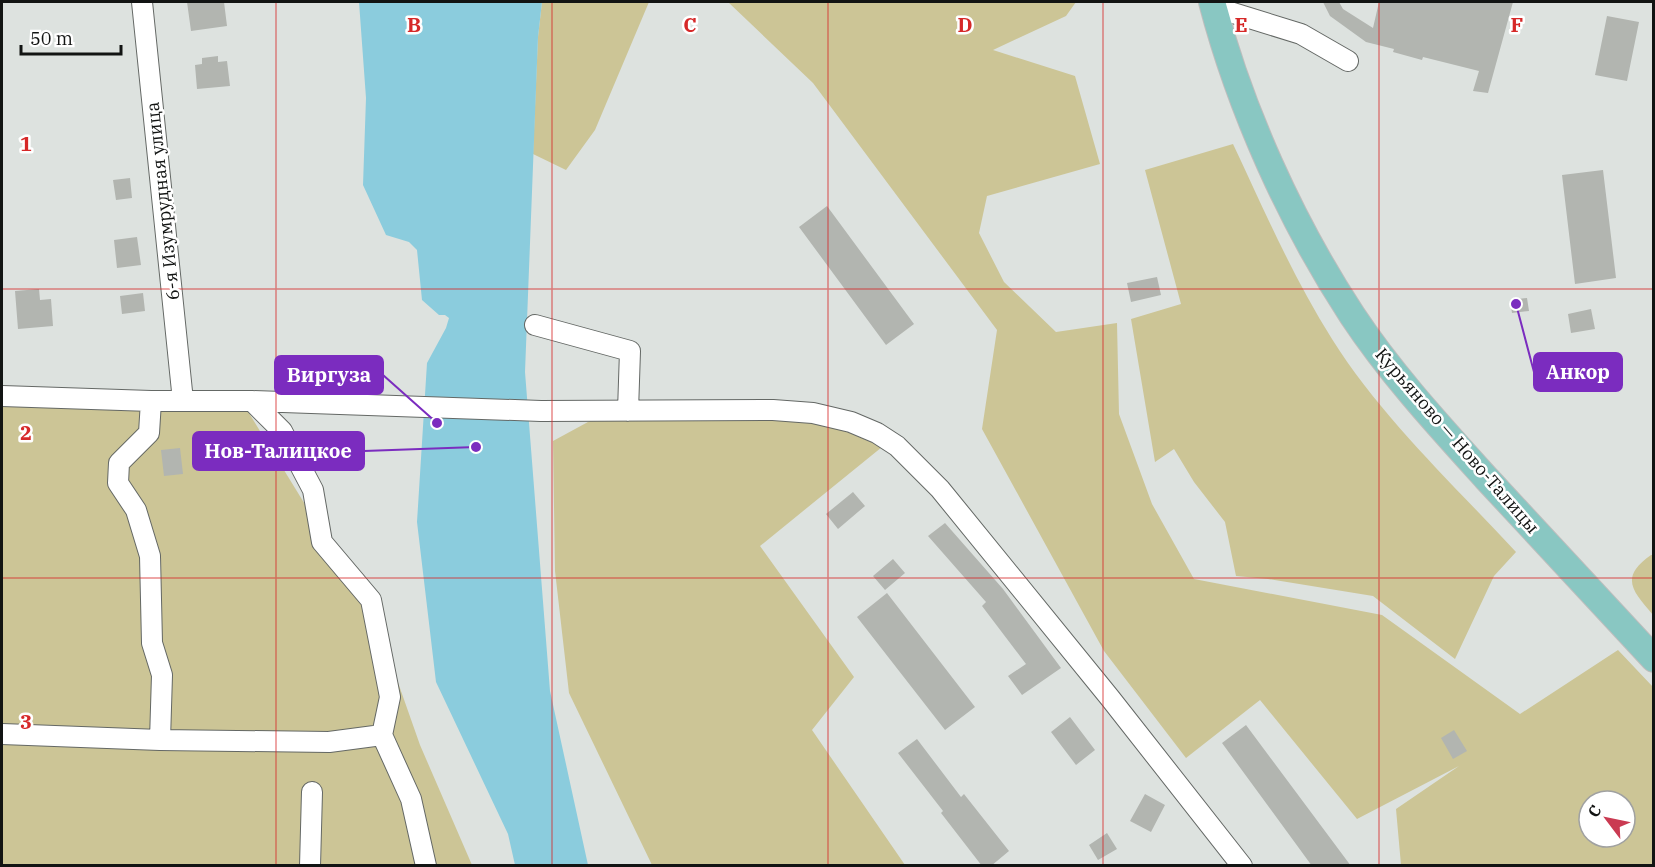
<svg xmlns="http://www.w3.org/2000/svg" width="1655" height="867" viewBox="0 0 1655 867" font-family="'IBM Plex Serif',serif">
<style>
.green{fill:#ccc596;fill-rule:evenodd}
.water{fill:#8bccdd}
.building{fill:#b2b5b0}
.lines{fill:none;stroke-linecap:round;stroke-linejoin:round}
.minor-casing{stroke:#646865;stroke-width:22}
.major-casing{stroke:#bdbdbd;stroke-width:28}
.minor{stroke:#fff;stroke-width:20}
.major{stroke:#89c7c2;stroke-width:26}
.grid{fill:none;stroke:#d62828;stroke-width:1.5;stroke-opacity:0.55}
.labels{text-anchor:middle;stroke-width:5;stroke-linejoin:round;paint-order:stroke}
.street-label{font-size:18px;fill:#121413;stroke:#fff}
.grid-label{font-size:20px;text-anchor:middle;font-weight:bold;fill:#d62828;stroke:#fff;stroke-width:5;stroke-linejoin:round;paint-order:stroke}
.leader{fill:none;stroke:#7b2cbf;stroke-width:2}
.callout-dot{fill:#7b2cbf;stroke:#fff;stroke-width:2}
.callout{fill:#7b2cbf;stroke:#7b2cbf;stroke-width:2}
.callout-label{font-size:20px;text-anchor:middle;font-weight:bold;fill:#fff}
</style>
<rect width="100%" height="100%" fill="#dde2df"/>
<!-- green -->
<path class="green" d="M542,2H649L595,130L566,170L533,154L538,37Z
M728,2H1076L1066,16L993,50L1075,76L1100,164L987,196L979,233L1004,282L1056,332L1117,323L1119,414L1152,504L1194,579L1382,615L1520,714L1618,650L1653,687V865H1401L1396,809L1459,766L1357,819L1260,700L1186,758L1104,651L982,429L997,330L813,83ZM1589,801H1625V837H1589Z
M1233,144C1264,210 1293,277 1332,339C1381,417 1453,484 1516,552L1494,576L1455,659L1373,596L1268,579L1236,576L1225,522L1194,482L1174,449L1155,462L1131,319L1181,304L1145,170Z
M2,402L244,405L376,620L420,745L472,865L2,866Z
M599,416L825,422L882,447L760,546L854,677L812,730L905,865H652L569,693L555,571L553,441Z
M1651,555H1653V615C1634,592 1618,578 1651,555Z"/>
<!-- water -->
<path class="water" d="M359,2H542L538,37L525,372L550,691L588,865H515L508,834L436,682L417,522L427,363L446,328L449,318L445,315H439L422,300L417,250L409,242L386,235L363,185L366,98Z"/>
<!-- building -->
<path class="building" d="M187,2H224L227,26L191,31Z
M1323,2H1339L1343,9L1373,28L1379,2H1513L1488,93L1473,91L1479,71L1423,57L1422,60L1393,52L1394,49L1366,42L1330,16Z
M1607,16L1639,22L1627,81L1595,75Z
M218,56V62L227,61L230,86L197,89L195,65L202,64V58Z
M1603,170L1616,278L1575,284L1562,175Z
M130,178L132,198L116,200L113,180Z
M827,206L914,324L886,345L799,227Z
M137,237L141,265L117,268L114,240Z
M1157,277L1161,295L1131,302L1127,283Z
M39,289L40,300L51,299L53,326L18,329L15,291Z
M143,293L145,311L122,314L120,296Z
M1527,298L1529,311L1512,313L1510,300Z
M1591,309L1595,329L1571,333L1568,314Z
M180,448L183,474L164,476L161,450Z
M853,492L865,506L838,529L826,514Z
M945,523L1003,589L1061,668L1022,695L1008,676L1026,664L982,606L986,602L928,536Z
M893,559L905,573L885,590L873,576Z
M887,593L975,707L945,730L857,617Z
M1070,717L1095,750L1076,765L1051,732Z
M1246,725L1351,866H1312L1222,743Z
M1454,730L1467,751L1453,759L1441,738Z
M917,739L961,797L964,794L1009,851L991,866H982L941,813L943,811L898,753Z
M1145,794L1165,805L1151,832L1130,821Z
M1107,833L1117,849L1098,860L1089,845Z"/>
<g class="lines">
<!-- minor casing -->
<g class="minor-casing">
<path id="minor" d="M142,2L183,401
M1230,12L1301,34L1348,61
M535,325L630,351L628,411
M2,396L151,401H252L541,411L773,410L813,413L851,422L877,433L897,446L940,489L1110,698L1242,866
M151,401L149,433L119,463L118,483L136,510L150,556L152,643L162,675L160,740
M252,401L282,431L313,490L322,542L371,600L390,697L382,735L411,799L426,866
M2,734L160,740L329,742L382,735
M310,866L312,792"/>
</g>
<!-- major casing -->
<g class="major-casing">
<path id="major" d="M1212,2C1240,109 1291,222 1352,315C1391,374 1440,427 1487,479C1542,539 1598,599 1654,659"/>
</g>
<!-- minor -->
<use href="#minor" class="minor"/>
<!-- major -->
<use href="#major" class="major"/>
</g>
<!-- grid -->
<path class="grid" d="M276,2V866M552,2V866M828,2V866M1103,2V866M1379,2V866M2,289H1654M2,578H1654"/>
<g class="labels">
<!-- street labels -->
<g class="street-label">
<text transform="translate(163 201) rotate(-96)" y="6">6-я Изумрудная улица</text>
<text transform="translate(1457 441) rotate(49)" y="6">Курьяново — Ново-Талицы</text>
</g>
</g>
<g class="grid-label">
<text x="414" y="32">B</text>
<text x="690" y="32">C</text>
<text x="965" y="32">D</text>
<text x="1241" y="32">E</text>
<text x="1517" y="32">F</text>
<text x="26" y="151">1</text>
<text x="26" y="440">2</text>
<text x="26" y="729">3</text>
</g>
<!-- callouts -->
<path class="leader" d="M1516 304L1534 372M437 423L383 375M476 447L364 451"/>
<g class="callout-dot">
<circle cx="1516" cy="304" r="6"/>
<circle cx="437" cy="423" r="6"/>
<circle cx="476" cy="447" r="6"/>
</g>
<g class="callout">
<rect x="1534" y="353" width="88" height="38" rx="6"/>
<rect x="275" y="356" width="108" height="38" rx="6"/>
<rect x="193" y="432" width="171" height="38" rx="6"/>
</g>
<g class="callout-label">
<text x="1578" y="379">Анкор</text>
<text x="329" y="382">Виргуза</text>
<text x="278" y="458">Нов-Талицкое</text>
</g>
<!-- border -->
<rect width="1655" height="867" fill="none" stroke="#121413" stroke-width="6"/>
<!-- north arrow -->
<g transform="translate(1607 819) rotate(302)"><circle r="28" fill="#ffffff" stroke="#a0a1a1" stroke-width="1.5"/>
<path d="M0-4.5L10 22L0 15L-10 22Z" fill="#ca3a52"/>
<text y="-9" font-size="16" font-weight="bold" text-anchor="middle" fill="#121413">С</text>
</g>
<!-- scale -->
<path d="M21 45v9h100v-9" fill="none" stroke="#121413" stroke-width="3"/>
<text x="30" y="45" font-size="18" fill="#121413" stroke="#ffffff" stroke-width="4.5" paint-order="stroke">50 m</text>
</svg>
